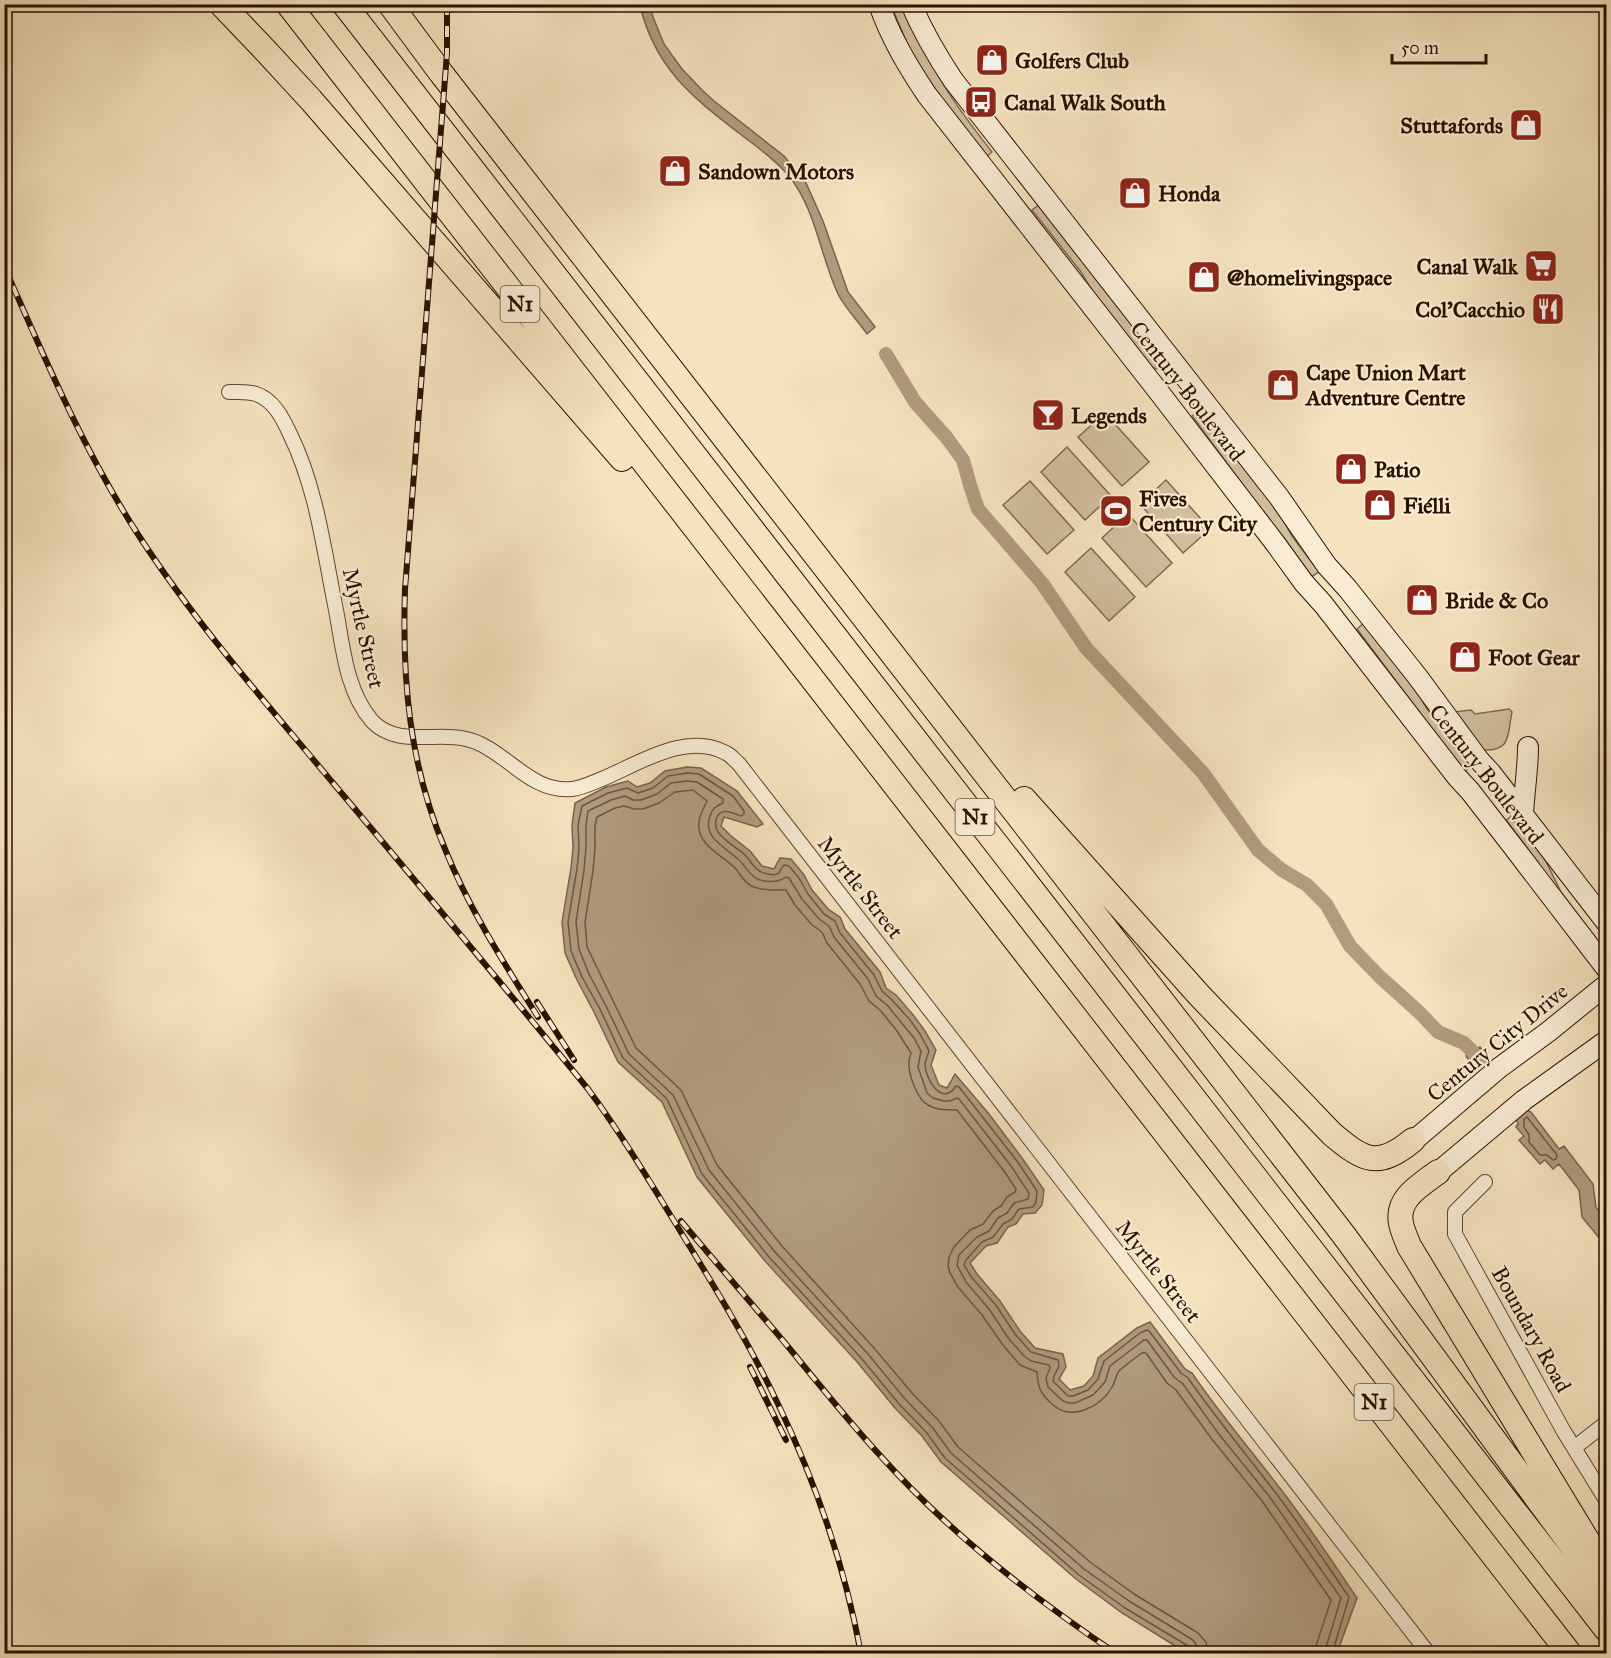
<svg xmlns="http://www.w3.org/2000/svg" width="1611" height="1658" viewBox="0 0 1611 1658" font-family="'IM FELL Great Primer',serif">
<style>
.green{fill:#d2bf9d;stroke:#7e684e;stroke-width:1.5}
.water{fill:#b09b7d;stroke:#7a634b;stroke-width:1.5}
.pier{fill:#f5e3bd}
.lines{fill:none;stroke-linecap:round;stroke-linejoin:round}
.shore{stroke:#6d563e;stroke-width:1.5}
.canal{stroke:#b09b7d;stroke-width:14}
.minor-casing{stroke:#5d452f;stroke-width:16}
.secondary-casing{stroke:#2a1000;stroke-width:22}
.motorway-casing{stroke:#2a1000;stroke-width:26}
.minor{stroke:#f8edd4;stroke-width:14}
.secondary{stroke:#f8edd4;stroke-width:20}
.motorway{stroke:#f5e3bd;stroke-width:24}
.rail-casing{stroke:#2a1000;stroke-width:6}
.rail{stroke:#f8edd4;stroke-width:4;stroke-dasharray:11;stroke-linecap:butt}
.labels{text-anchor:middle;stroke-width:4.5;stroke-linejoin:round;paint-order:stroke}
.shield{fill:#f8edd4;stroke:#685240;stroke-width:1.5}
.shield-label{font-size:21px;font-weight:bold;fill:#2a1000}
.poi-label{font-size:22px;font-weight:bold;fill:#2a1000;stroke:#f8edd4;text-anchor:start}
.street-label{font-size:22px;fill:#2a1000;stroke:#f8edd4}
</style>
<rect width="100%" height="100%" fill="#f5e3bd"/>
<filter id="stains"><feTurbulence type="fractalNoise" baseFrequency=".00333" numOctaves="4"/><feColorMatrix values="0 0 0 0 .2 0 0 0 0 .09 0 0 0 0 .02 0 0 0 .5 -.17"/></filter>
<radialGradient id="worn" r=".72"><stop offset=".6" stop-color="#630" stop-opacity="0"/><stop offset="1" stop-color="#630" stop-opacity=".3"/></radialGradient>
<!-- green -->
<path class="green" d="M891,5H904C914,25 923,47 934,68C950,98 971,125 992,152L985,158L932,91L909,48Z
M1040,204L1165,362L1157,369L1149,366L1111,323L1081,272L1032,210Z
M1201,410L1273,502L1292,536L1319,572L1311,577L1192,416Z
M1105,413L1149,462L1122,486L1078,437Z
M1067,447L1111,496L1085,520L1041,472Z
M1166,480L1210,529L1183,553L1140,504Z
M1030,481L1074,530L1047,554L1003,505Z
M1128,514L1172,563L1146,587L1102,538Z
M1091,548L1135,597L1109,621L1065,572Z
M1365,622L1405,671L1427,709L1472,766L1464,772L1357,629Z
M1509,709L1512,712C1507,735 1512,751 1483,750L1453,712L1471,710L1475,714Z
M1515,814L1534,837L1561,892L1606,951L1602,954L1556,894L1537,861L1506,820Z"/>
<!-- water -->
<path class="water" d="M640,5H650L653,17L664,44L682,69L702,90L714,101L784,156L806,183L823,221L848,292L875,327L867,334C858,321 845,308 838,294C820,255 816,210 789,176C776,161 760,149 744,137C695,99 655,70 640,5Z
M687,767L701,768L737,791L763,824L757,827L724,817L721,826L730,835L750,851L762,866L774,869L780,858L791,859L804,875L812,890L829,910L840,917L845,929L880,972L886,988L896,995L914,1016L925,1031L936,1050L931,1065L939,1085L947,1088L955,1074L989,1114L1022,1158L1044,1190L1042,1205L1035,1213L1023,1214L1016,1224L1008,1227L997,1243L986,1246L970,1263L977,1274L1000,1301L1020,1331L1035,1348L1063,1354L1066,1367L1059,1379L1070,1390L1084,1386L1093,1376L1098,1358L1137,1328L1150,1322L1185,1369L1192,1373C1219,1413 1250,1449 1279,1487C1307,1523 1332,1561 1357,1598L1337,1653H1191L1177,1647L1122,1613L1076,1579L941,1462L922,1436L895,1408L858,1363L765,1261L697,1177L662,1102L618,1062L594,1012L577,980L565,953L562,922L571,868L573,848L572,825L575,803L606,787L628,781L637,787L650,783L665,771Z
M1480,1047L1488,1056L1489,1061L1527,1110L1531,1112L1559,1149L1564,1146L1593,1184L1596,1207L1606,1221V1263L1601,1257L1605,1254L1602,1248L1605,1245L1582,1217L1579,1190L1559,1164L1553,1169L1545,1160L1540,1164L1519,1140L1524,1136L1516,1127L1518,1124L1516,1118L1478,1069L1474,1067L1466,1056Z"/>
<!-- pier -->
<path class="pier" d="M1491,1059L1529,1108L1513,1120L1475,1071Z"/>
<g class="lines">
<!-- shore -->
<path class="shore" d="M1527,1117L1557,1155L1556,1159L1553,1160L1547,1155H1540L1529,1142V1135L1524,1127V1119Z
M1191,1654L1188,1646L1125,1608L1079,1575L945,1458L926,1432L899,1404L862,1359L769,1257L702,1174L667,1099L623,1058L600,1009L582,977L571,951L568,922L577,869L579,848L578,825L582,806L608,793L627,788L638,793L653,788L668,776L687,773L699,774L733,796L744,811V814L741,816C733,813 722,807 717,817C709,835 735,845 745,855C749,859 752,865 757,869C761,873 774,877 779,873C779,872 783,866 784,865L789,866L799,878L808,894L824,914L835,921L840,933L874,975L882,991L892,1000L910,1020L920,1034L929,1051C928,1055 925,1061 925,1065C926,1080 942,1107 956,1086L959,1087L1017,1161L1037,1191L1036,1202L1033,1207L1019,1209L1012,1219L1003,1224L993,1237L982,1242L966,1260L964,1265L972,1278L995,1304L1015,1334L1031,1352L1058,1360L1059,1366L1054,1376L1053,1381L1068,1396H1073L1088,1390L1098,1379L1104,1361L1140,1333L1147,1330L1149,1331L1181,1373L1188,1378C1215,1417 1246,1454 1275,1492C1301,1526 1325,1562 1349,1597L1332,1654
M1199,1654L1197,1646L1193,1640L1129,1601L1084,1569L951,1453L932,1427L905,1399L868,1354L775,1252L709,1170L673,1095L629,1054L606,1006L589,974L579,949L576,922L584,870L586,848V825L588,811L611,800L625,796L633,800H641L657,794L671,783L687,781L697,782L723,799V803C716,806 712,809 710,816C702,837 725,847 738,859C743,863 746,869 751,874C759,883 776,884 786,877L789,878L802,899L819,919L829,926L834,937L868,979L876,996L887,1005L914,1038L921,1051L918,1067L927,1093L933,1098L944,1101H950L957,1098L959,1099L1011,1166L1029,1193L1028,1199L1014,1203L1007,1213L998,1218L989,1231L977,1237L959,1255L957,1265L966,1282L989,1309L1009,1339L1025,1357L1031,1361L1049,1365L1050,1368L1046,1378L1048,1387L1063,1401L1069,1403H1075L1093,1395L1105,1382L1110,1366L1144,1340H1147L1174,1377L1183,1384L1218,1433L1269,1496L1341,1598L1324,1654
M1208,1654L1206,1642L1198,1633L1134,1594L1090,1562L958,1447L939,1421L912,1393L874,1348L782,1246L717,1165L681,1090L636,1048L587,947L585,922L593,871L595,848V826L597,817L615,808L624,806L634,809H643L659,803L675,792L693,790L707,801C704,807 700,814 699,822C696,845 722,855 735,868C741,875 745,884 754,887C767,892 776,889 786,890L795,905L812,925L822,932L827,943L860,984L869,1001L881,1011L897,1031L911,1053C910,1057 908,1062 909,1067C910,1078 918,1100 928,1105C938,1111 947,1109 957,1110L1004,1171L1016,1189L1015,1192L1007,1197L1001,1206L993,1211L983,1224L970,1230L954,1247L949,1257L948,1266L950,1273L958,1287L982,1315L1003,1345L1020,1365L1037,1372C1038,1388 1040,1393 1052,1404C1071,1422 1101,1407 1112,1387C1116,1382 1115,1375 1120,1370C1127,1364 1135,1358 1142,1353H1146L1167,1383L1176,1390L1211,1438L1262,1501L1331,1600L1316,1646L1315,1654"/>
<!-- canal -->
<path class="canal" d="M886,354L915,402L947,438L963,460L970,485L978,509L1042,583L1086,648L1203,773L1258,850L1282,870L1307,885L1326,904L1350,946L1380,977L1420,1013L1438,1032L1464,1043L1473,1052"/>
<!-- minor casing -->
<g class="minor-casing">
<path id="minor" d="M229,392C238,392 247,391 256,394C274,400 283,419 290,434C317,489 324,551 336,610C343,647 346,691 372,721C399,750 443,728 476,742C509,755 532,793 572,789C582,788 592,783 602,779C638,764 686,731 726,753C731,755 735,761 739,764L1429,1654
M1485,1182L1455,1212V1234L1563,1430L1606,1500
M1574,1448L1606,1423"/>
</g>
<!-- secondary casing -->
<g class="secondary-casing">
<path id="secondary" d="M879,4C890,37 908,67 927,95L1162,396L1275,543L1304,583L1323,604L1457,777L1470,791L1511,844L1606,968
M911,4C923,32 937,56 953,80L1279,497L1327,566L1347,588L1417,676L1479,760L1491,773L1606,922
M1523,815C1524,792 1528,770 1528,747
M1418,1137L1499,1068L1548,1032L1606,985
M1443,1168L1524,1100L1606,1041"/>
</g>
<!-- motorway casing -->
<g class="motorway-casing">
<path id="motorway" d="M221,4L264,49L311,100L622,459
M288,4L1570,1654
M344,4L1606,1629
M390,4L441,73L1343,1234L1572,1546L1606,1591
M1024,799L1199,995L1332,1134C1364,1161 1378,1169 1413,1140
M1438,1172C1421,1185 1396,1198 1401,1223C1402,1230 1406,1238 1409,1246L1598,1558"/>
</g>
<!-- minor -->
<use href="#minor" class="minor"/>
<!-- secondary -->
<use href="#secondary" class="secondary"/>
<!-- motorway -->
<use href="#motorway" class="motorway"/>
<!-- rail casing -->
<g class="rail-casing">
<path id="rail" d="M447,4V53L405,589C402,679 409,764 445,849C469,909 504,963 538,1017
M4,266C45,359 85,454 141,539C198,626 267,704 333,783C419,885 504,986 588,1089C622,1135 652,1185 682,1234C716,1289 750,1345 778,1404C816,1483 845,1567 861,1654
M537,1002L574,1060
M681,1221C717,1264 754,1306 790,1349C834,1403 878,1457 928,1505C986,1561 1050,1609 1117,1654
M750,1367L786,1440"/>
</g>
<!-- rail -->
<use href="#rail" class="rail"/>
</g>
<!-- icons -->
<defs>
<g id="shop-square" transform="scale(1.725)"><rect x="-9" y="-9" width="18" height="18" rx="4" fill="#8f2418" stroke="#f8edd4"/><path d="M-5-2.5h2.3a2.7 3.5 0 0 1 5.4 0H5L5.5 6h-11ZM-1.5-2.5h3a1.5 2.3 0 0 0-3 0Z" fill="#fff"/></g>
<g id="bus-square" transform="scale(1.725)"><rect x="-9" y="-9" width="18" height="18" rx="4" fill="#8f2418" stroke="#f8edd4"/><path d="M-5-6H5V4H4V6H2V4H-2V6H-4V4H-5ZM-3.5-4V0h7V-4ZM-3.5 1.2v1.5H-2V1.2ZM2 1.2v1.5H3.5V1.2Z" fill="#fff"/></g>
<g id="supermarket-square" transform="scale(1.725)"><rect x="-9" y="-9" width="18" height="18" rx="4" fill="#8f2418" stroke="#f8edd4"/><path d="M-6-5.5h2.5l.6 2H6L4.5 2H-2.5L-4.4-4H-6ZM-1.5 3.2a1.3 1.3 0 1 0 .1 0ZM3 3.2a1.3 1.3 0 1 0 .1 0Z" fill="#fff"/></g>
<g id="restaurant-square" transform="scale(1.725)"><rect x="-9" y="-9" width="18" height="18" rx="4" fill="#8f2418" stroke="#f8edd4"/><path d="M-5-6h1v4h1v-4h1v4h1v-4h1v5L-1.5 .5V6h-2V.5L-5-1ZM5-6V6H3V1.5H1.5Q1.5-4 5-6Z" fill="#fff"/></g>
<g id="bar-square" transform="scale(1.725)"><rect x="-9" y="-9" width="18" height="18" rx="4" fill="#8f2418" stroke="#f8edd4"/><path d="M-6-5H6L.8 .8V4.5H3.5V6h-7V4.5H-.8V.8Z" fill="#fff"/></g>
<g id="stadium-square" transform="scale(1.725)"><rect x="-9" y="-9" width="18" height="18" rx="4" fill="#8f2418" stroke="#f8edd4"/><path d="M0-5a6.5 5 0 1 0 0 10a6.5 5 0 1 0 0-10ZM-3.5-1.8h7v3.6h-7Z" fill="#fff"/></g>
</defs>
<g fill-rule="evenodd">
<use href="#shop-square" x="992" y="60"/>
<use href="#bus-square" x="981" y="102"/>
<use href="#shop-square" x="1526" y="125"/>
<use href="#shop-square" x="675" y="171"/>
<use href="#shop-square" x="1135" y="193"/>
<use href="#supermarket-square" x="1541" y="266"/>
<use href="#shop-square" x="1204" y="277"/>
<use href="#restaurant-square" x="1548" y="309"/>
<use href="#shop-square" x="1283" y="385"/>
<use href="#bar-square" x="1048" y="415"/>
<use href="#shop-square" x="1351" y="469"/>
<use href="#shop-square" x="1380" y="505"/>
<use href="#stadium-square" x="1116" y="511"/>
<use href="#shop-square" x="1422" y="600"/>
<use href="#shop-square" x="1465" y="657"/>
</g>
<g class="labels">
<!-- shield labels -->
<g class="shield">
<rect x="500.5" y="286" width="39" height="36" rx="4.5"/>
<rect x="955.5" y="799" width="39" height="36" rx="4.5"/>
<rect x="1354.5" y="1384" width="39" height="36" rx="4.5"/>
</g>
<g class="shield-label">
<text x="520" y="311">N1</text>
<text x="975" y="824">N1</text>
<text x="1374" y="1409">N1</text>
</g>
<!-- poi labels -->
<g class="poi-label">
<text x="1015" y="68">Golfers Club</text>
<text x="1004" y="110">Canal Walk South</text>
<text x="1503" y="133" text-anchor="end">Stuttafords</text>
<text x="698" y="179">Sandown Motors</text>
<text x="1158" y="201">Honda</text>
<text x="1518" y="274" text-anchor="end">Canal Walk</text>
<text x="1227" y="285">@homelivingspace</text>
<text x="1525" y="317" text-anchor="end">Col'Cacchio</text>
<text x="1306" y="380">Cape Union Mart<tspan x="1306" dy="25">Adventure Centre</tspan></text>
<text x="1071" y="423">Legends</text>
<text x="1374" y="477">Patio</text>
<text x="1139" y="506">Fives<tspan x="1139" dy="25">Century City</tspan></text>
<text x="1403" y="513">Fiélli</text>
<text x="1445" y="608">Bride &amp; Co</text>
<text x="1488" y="665">Foot Gear</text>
</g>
<!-- street labels -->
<g class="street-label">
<text transform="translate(1188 391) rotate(52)" y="8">Century Boulevard</text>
<text transform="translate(364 628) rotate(77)" y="8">Myrtle Street</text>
<text transform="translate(1487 774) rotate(52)" y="8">Century Boulevard</text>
<text transform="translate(861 887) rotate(52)" y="8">Myrtle Street</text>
<text transform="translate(1497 1042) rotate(-39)" y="8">Century City Drive</text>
<text transform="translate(1159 1271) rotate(52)" y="8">Myrtle Street</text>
<text transform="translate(1532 1329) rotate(61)" y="8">Boundary Road</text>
</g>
</g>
<!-- margin -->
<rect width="1611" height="1658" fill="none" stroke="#f5e3bd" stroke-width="24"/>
<rect x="6" y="6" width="1599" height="1646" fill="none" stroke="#2a1000" stroke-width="3"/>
<rect x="12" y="12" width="1587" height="1634" fill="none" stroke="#2a1000" stroke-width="1.5"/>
<!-- scale -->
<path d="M1392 54v9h94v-9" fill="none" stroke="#2a1000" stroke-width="3"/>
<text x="1401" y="54" font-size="18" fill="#2a1000" stroke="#f8edd4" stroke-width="4.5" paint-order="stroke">50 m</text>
<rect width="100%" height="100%" filter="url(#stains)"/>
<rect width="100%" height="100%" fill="url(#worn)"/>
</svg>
